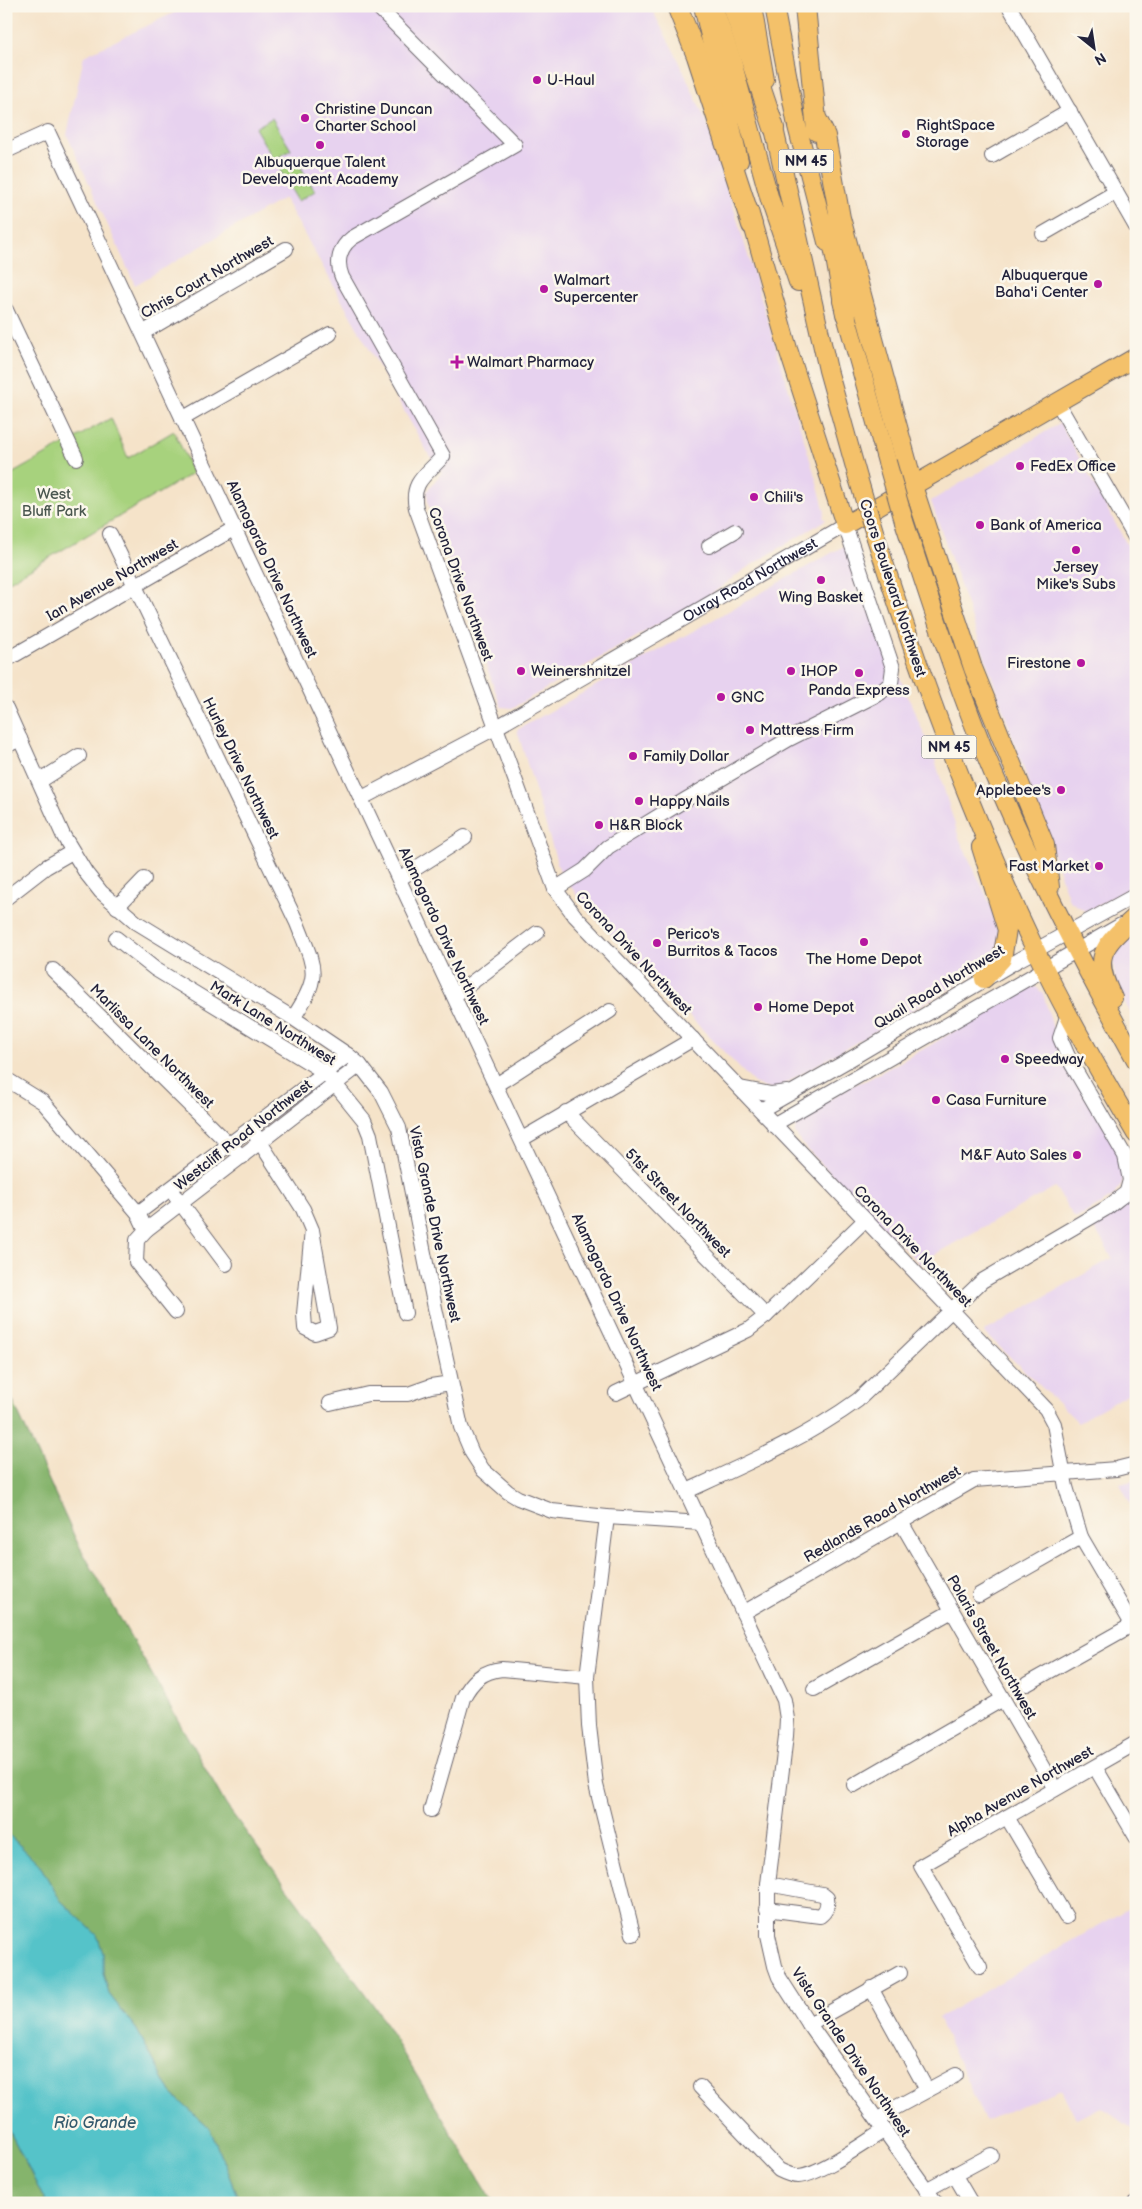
<svg xmlns="http://www.w3.org/2000/svg" width="1142" height="2209" viewBox="0 0 1142 2209" font-family="'Balsamiq Sans',sans-serif">
<style>
.built{fill:#e7d2ef}
.green{fill:#a7d27d;stroke:#647a5c}
.forest{fill:#85b46c;stroke:#546b54}
.water{fill:#55c3c9;stroke:#3c7282}
.lines{fill:none;stroke-linecap:round;stroke-linejoin:round}
.minor-casing{stroke:#6c666d;stroke-width:16}
.major-casing{stroke:#6c666d;stroke-width:20}
.highway-casing{stroke:#6c666d;stroke-width:22}
.minor{stroke:#fff;stroke-width:14}
.major{stroke:#f4c16a;stroke-width:18}
.highway{stroke:#f4c16a;stroke-width:20}
.major-bridge-casing{stroke:#6c666d;stroke-width:20;stroke-linecap:butt}
.major-bridge{stroke:#f4c16a;stroke-width:18}
.poi-dot{fill:#b5179e;stroke:#fbf7ec;stroke-width:2}
.labels{text-anchor:middle;stroke-width:5;stroke-linejoin:round;paint-order:stroke}
.shield{fill:#fbf7ec;stroke:#636270;stroke-width:1}
.shield-label{font-size:14px;font-weight:bold;fill:#22223b}
.poi-label{font-size:15px;fill:#22223b;stroke:#fbf7ec;text-anchor:start}
.street-label{font-size:15px;fill:#22223b;stroke:#fbf7ec}
.park-label{font-size:15px;fill:#4a574f;stroke:#fbf7ec}
.water-label{font-size:16px;font-style:italic;fill:#345a6d;stroke:#fbf7ec}
</style>
<rect width="100%" height="100%" fill="#fbf7ec"/>
<filter id="ink" filterUnits="userSpaceOnUse"><feTurbulence type="fractalNoise" baseFrequency=".02" numOctaves="2"/><feDisplacementMap in="SourceGraphic" scale="10" xChannelSelector="R" yChannelSelector="G"/><feConvolveMatrix kernelMatrix="1 2 1 2 8 2 1 2 1" color-interpolation-filters="sRGB"/></filter>
<filter id="wash" filterUnits="userSpaceOnUse"><feTurbulence type="fractalNoise" baseFrequency=".0096" numOctaves="4" result="noise"/><feDisplacementMap in="SourceGraphic" scale="20" xChannelSelector="R" yChannelSelector="G"/><feGaussianBlur stdDeviation="1.12" result="paint"/><feColorMatrix in="noise" values="0 0 0 0 0 0 0 0 0 0 0 0 0 0 0 0 0 1.4 0 .05"/><feComposite in="paint" operator="in"/></filter>
<g filter="url(#wash)">
<rect width="100%" height="100%" fill="#f5e3c9"/>
<!-- built -->
<path class="built" d="M188,6H650L679,61L710,130L818,486L825,512L823,517L826,520L745,569L713,593L512,708L501,707L428,504L427,491L442,472L429,455L284,198L135,285L67,135L84,56Z
M1060,423L1136,561V884L1086,912L1069,900L931,501Z
M844,546L935,760L959,838L995,914L1000,930V946L989,966L777,1088L768,1089L754,1083L587,910L559,869L517,730Z
M1136,927V1022L1117,989L1112,954L1130,930Z
M1028,987H1036L1043,993L1059,1050L1121,1154L1124,1172L1122,1184L1113,1197L1077,1218L1073,1216L1055,1187L935,1254L921,1265L801,1143L795,1133L796,1119L853,1085L867,1080L929,1046Z
M1136,1195V1389L1078,1422L984,1332L1112,1258L1093,1225L1122,1207Z
M1136,1480V1513L1120,1484Z
M1136,1904V2132L1101,2107L1076,2119L1061,2089L985,2121L938,2018Z"/>
<!-- green -->
<path class="green" d="M272,118L291,150L274,160L255,128Z
M296,159L315,191L298,201L279,169Z
M111,418L128,458L174,431L193,473L6,583V477Z"/>
<!-- forest -->
<path class="forest" d="M6,1386L77,1542L226,1805L377,2010L494,2203H240L210,2129L171,2093L137,2030L109,1994L103,1973V1953L97,1935L60,1900L39,1864L10,1836L6,1828Z
M6,2124L46,2203H6Z"/>
<!-- water -->
<path class="water" d="M6,1828L10,1836L39,1864L60,1900L97,1935L103,1953V1973L109,1994L137,2030L171,2093L210,2129L240,2203H46L6,2124Z"/>
</g>
<g filter="url(#ink)">
<g class="lines">
<!-- minor casing -->
<g class="minor-casing">
<g id="minor">
<path d="M377,6L515,145L352,238C339,248 336,262 342,277L443,456C428,474 410,481 416,508L555,889L575,916L1046,1409L1054,1424L1066,1487L1081,1537L1136,1631"/>
<path d="M1009,6L1136,227"/>
<path d="M6,151L48,132L784,1700L787,1719L786,1736L768,1884V1935L775,1966L779,1977L809,2024L936,2203"/>
<path d="M992,156L1070,111"/>
<path d="M1043,234L1116,192"/>
<path d="M6,310L76,458"/>
<path d="M144,332L286,249"/>
<path d="M1057,402L1136,539"/>
<path d="M182,419L330,334"/>
<path d="M110,534L297,923C315,969 322,975 293,1018"/>
<path d="M709,546L735,531"/>
<path d="M6,660L235,528"/>
<path d="M6,708L63,835L86,873L101,892L136,922L293,1018L348,1055L360,1065L381,1092L399,1128L435,1308L461,1427L472,1453L483,1470L508,1492L518,1498L552,1511L607,1517L702,1523"/>
<path d="M6,746L20,739"/>
<path d="M40,781L79,756"/>
<path id="s1" d="M362,798L497,727L845,525L893,668L891,683L880,693L789,739L685,800L608,847L585,870L555,889"/>
<path d="M399,879L465,837"/>
<path d="M6,898L46,867L72,852"/>
<path d="M117,907L144,879"/>
<path d="M116,938L155,969L326,1073L364,1120L370,1135L405,1313"/>
<path d="M53,970L242,1157"/>
<path d="M454,996L537,933"/>
<path d="M1068,1014L1060,1038L1070,1061L1125,1156L1130,1180L1127,1191"/>
<path d="M6,1079L43,1102L138,1213L146,1230L137,1240L136,1262L176,1312"/>
<path d="M496,1085L610,1011"/>
<path d="M740,1088L771,1094L787,1092"/>
<path d="M761,1110L847,1061L1018,960L1136,895"/>
<path d="M566,1112L766,1316"/>
<path d="M773,1125L1121,925"/>
<path d="M251,1128L303,1209L312,1230L329,1328L315,1333L305,1328L304,1314L312,1230"/>
<path d="M522,1139L693,1039"/>
<path d="M176,1197L226,1264"/>
<path d="M138,1213L348,1055"/>
<path d="M146,1230L360,1065"/>
<path d="M616,1393L748,1330L766,1316L865,1220"/>
<path d="M330,1403L368,1394H408L431,1386L451,1383"/>
<path d="M687,1491C746,1464 806,1438 858,1400L982,1281L1105,1209C1116,1202 1124,1192 1136,1188"/>
<path d="M607,1517L587,1677L589,1726L596,1785L633,1934"/>
<path d="M901,1522L1055,1789"/>
<path d="M979,1595L1081,1537"/>
<path d="M743,1613L974,1480L1116,1469L1136,1464"/>
<path d="M1027,1684L1132,1625"/>
<path d="M814,1689L952,1611"/>
<path d="M1095,1767L1136,1837"/>
<path d="M854,1785L1003,1699"/>
<path d="M431,1810L463,1698C472,1681 482,1671 502,1669L587,1677"/>
<path d="M1007,1817L1066,1917"/>
<path d="M767,1909L820,1916C827,1911 828,1905 827,1898L822,1894L768,1884"/>
<path d="M980,1967L921,1866L1136,1743"/>
<path d="M871,1988L927,2090"/>
<path d="M809,2024L900,1973"/>
<path d="M700,2087L779,2170C785,2173 791,2176 798,2176C820,2175 865,2142 885,2130"/>
<path d="M878,2120L893,2109L956,2075"/>
<path d="M954,2174L971,2203"/>
<path d="M926,2190L991,2155"/>
<path d="M1135,2203H1136"/>
</g>
</g>
<!-- major casing -->
<g class="major-casing">
<path id="major" d="M703,6L739,161
M713,6L731,58L770,200L798,282
M752,6L765,80
M774,6L797,126L827,242
M771,115L828,370L858,478
M749,211L788,349L845,525L1136,357
M842,301L887,462
M913,486L973,668L1045,845L1050,887
M904,521C932,606 959,692 994,775C1035,873 1084,967 1136,1060
M876,538C921,679 972,818 1036,951C1066,1014 1101,1074 1136,1134
M981,847L1007,930L1002,959L984,979
M1113,998C1092,957 1102,947 1134,918"/>
</g>
<!-- highway casing -->
<g class="highway-casing">
<path id="highway" d="M677,6L697,56L752,225
M733,6L774,128
M805,6L817,131
M816,118L825,136L840,218L913,486
M830,224L846,314"/>
</g>
<!-- minor -->
<use href="#minor" class="minor"/>
<!-- major -->
<use href="#major" class="major"/>
<!-- highway -->
<use href="#highway" class="highway"/>
<!-- major-bridge casing -->
<g class="major-bridge-casing">
<path id="major-bridge" d="M887,462L904,521
M858,478L876,538"/>
</g>
<!-- major-bridge -->
<use href="#major-bridge" class="major-bridge"/>
</g>
</g>
<!-- markers -->
<g class="poi-dot">
<circle cx="537" cy="80" r="5"/>
<circle cx="305" cy="118" r="5"/>
<circle cx="906" cy="134" r="5"/>
<circle cx="320" cy="145" r="5"/>
<circle cx="1098" cy="284" r="5"/>
<circle cx="544" cy="289" r="5"/>
<path d="M454.5 354.5h5v5h5v5h-5v5h-5v-5h-5v-5h5z"/>
<circle cx="1020" cy="466" r="5"/>
<circle cx="754" cy="497" r="5"/>
<circle cx="980" cy="525" r="5"/>
<circle cx="1076" cy="550" r="5"/>
<circle cx="821" cy="580" r="5"/>
<circle cx="1081" cy="663" r="5"/>
<circle cx="521" cy="671" r="5"/>
<circle cx="791" cy="671" r="5"/>
<circle cx="859" cy="673" r="5"/>
<circle cx="721" cy="697" r="5"/>
<circle cx="750" cy="730" r="5"/>
<circle cx="633" cy="756" r="5"/>
<circle cx="1061" cy="790" r="5"/>
<circle cx="639" cy="801" r="5"/>
<circle cx="599" cy="825" r="5"/>
<circle cx="1099" cy="866" r="5"/>
<circle cx="864" cy="942" r="5"/>
<circle cx="657" cy="943" r="5"/>
<circle cx="758" cy="1007" r="5"/>
<circle cx="1005" cy="1059" r="5"/>
<circle cx="936" cy="1100" r="5"/>
<circle cx="1077" cy="1155" r="5"/>
</g>
<g class="labels">
<!-- shield labels -->
<g class="shield">
<rect x="778.5" y="149.5" width="55" height="23" rx="4"/>
<rect x="921.5" y="735.5" width="55" height="23" rx="4"/>
</g>
<g class="shield-label">
<text x="806" y="166">NM 45</text>
<text x="949" y="752">NM 45</text>
</g>
<!-- poi labels -->
<g class="poi-label">
<text x="547" y="85">U-Haul</text>
<text x="315" y="114">Christine Duncan<tspan x="315" dy="17">Charter School</tspan></text>
<text x="916" y="130">RightSpace<tspan x="916" dy="17">Storage</tspan></text>
<text x="320" y="167" text-anchor="middle">Albuquerque Talent<tspan x="320" dy="17">Development Academy</tspan></text>
<text x="1088" y="280" text-anchor="end">Albuquerque<tspan x="1088" dy="17">Baha'i Center</tspan></text>
<text x="554" y="285">Walmart<tspan x="554" dy="17">Supercenter</tspan></text>
<text x="467" y="367">Walmart Pharmacy</text>
<text x="1030" y="471">FedEx Office</text>
<text x="764" y="502">Chili's</text>
<text x="990" y="530">Bank of America</text>
<text x="1076" y="572" text-anchor="middle">Jersey<tspan x="1076" dy="17">Mike's Subs</tspan></text>
<text x="821" y="602" text-anchor="middle">Wing Basket</text>
<text x="1071" y="668" text-anchor="end">Firestone</text>
<text x="531" y="676">Weinershnitzel</text>
<text x="801" y="676">IHOP</text>
<text x="859" y="695" text-anchor="middle">Panda Express</text>
<text x="731" y="702">GNC</text>
<text x="760" y="735">Mattress Firm</text>
<text x="643" y="761">Family Dollar</text>
<text x="1051" y="795" text-anchor="end">Applebee's</text>
<text x="649" y="806">Happy Nails</text>
<text x="609" y="830">H&amp;R Block</text>
<text x="1089" y="871" text-anchor="end">Fast Market</text>
<text x="667" y="939">Perico's<tspan x="667" dy="17">Burritos &amp; Tacos</tspan></text>
<text x="864" y="964" text-anchor="middle">The Home Depot</text>
<text x="768" y="1012">Home Depot</text>
<text x="1015" y="1064">Speedway</text>
<text x="946" y="1105">Casa Furniture</text>
<text x="1067" y="1160" text-anchor="end">M&amp;F Auto Sales</text>
</g>
<!-- street labels -->
<g class="street-label">
<text transform="translate(207 277) rotate(-30)" y="5">Chris Court Northwest</text>
<text transform="translate(272 569) rotate(65)" y="5">Alamogordo Drive Northwest</text>
<text transform="translate(112 580) rotate(-30)" y="5">Ian Avenue Northwest</text>
<text dy="5" stroke="none"><textPath href="#s1" startOffset="445">Ouray Road Northwest</textPath></text>
<text transform="translate(461 584) rotate(70)" y="5">Corona Drive Northwest</text>
<text transform="translate(893 588) rotate(72)" y="5">Coors Boulevard Northwest</text>
<text transform="translate(241 768) rotate(64)" y="5">Hurley Drive Northwest</text>
<text transform="translate(444 936) rotate(65)" y="5">Alamogordo Drive Northwest</text>
<text transform="translate(634 953) rotate(47)" y="5">Corona Drive Northwest</text>
<text transform="translate(939 987) rotate(-31)" y="5">Quail Road Northwest</text>
<text transform="translate(273 1023) rotate(32)" y="5">Mark Lane Northwest</text>
<text transform="translate(152 1046) rotate(45)" y="5">Marlissa Lane Northwest</text>
<text transform="translate(243 1135) rotate(-38)" y="5">Westcliff Road Northwest</text>
<text transform="translate(678 1203) rotate(46)" y="5">51st Street Northwest</text>
<text transform="translate(435 1224) rotate(78)" y="5">Vista Grande Drive Northwest</text>
<text transform="translate(913 1246) rotate(46)" y="5">Corona Drive Northwest</text>
<text transform="translate(617 1302) rotate(65)" y="5">Alamogordo Drive Northwest</text>
<text transform="translate(882 1514) rotate(-30)" y="5">Redlands Road Northwest</text>
<text transform="translate(992 1647) rotate(60)" y="5">Polaris Street Northwest</text>
<text transform="translate(1020 1791) rotate(-30)" y="5">Alpha Avenue Northwest</text>
<text transform="translate(851 2052) rotate(56)" y="5">Vista Grande Drive Northwest</text>
</g>
<!-- park labels -->
<g class="park-label">
<text x="54" y="499">West<tspan x="54" dy="17">Bluff Park</tspan></text>
</g>
<!-- water labels -->
<g class="water-label">
<text x="95" y="2128">Rio Grande</text>
</g>
</g>
<!-- margin -->
<rect width="1142" height="2209" fill="none" stroke="#fbf7ec" stroke-width="25"/>
<!-- north arrow -->
<g transform="translate(1094 48) rotate(150)" stroke="#fbf7ec" stroke-width="4" paint-order="stroke">
<path d="M0-4L9 19L0 12L-9 19Z" fill="#22223b"/>
<text y="-8" font-size="14" font-weight="bold" text-anchor="middle" fill="#22223b">N</text>
</g>
</svg>
